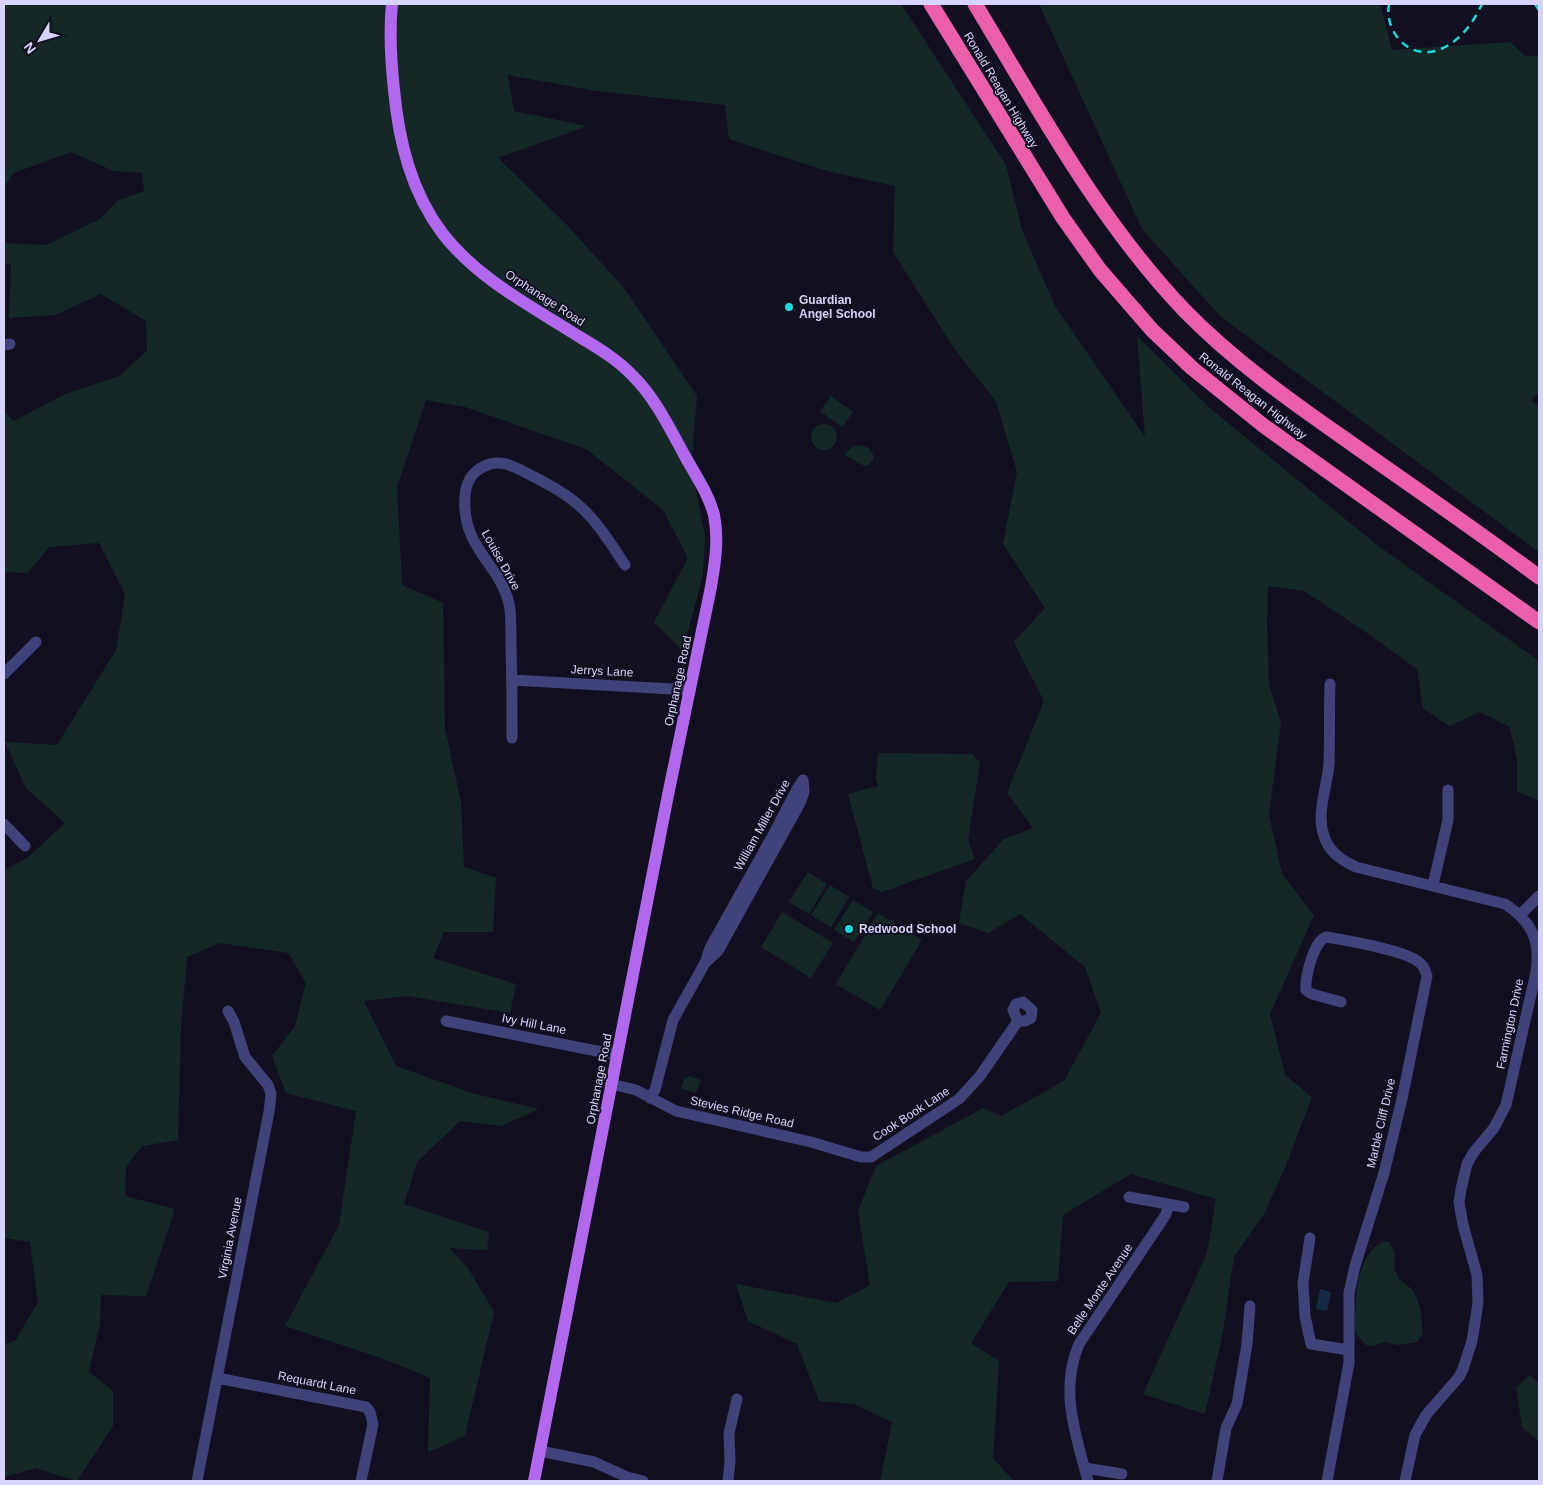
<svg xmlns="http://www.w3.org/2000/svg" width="1543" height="1485" viewBox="0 0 1543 1485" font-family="Helvetica,sans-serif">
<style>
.green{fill:#142927}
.water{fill:#152b45}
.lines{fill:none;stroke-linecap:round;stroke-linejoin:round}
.minor{stroke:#40427a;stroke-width:11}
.major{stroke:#b268ed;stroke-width:12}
.highway{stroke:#eb5eab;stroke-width:15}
.rail{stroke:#1bd9df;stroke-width:2.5;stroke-dasharray:8 6;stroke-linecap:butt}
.poi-dot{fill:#1bd9df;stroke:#121020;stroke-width:2}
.labels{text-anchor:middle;stroke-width:4;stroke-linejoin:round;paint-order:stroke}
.street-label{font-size:12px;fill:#d6d4fa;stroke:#121020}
.poi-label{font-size:12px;font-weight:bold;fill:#d6d4fa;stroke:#121020;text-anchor:start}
</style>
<rect width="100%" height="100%" fill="#121020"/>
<!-- green -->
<path class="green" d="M4,4H901L1006,165L1022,230L1055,306L1145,437L1137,336L1212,410L1377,545L1539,661V800L1517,792V760L1510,727L1480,712L1449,726L1423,708L1417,669L1360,628L1304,591L1268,586L1267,623L1269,685L1281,722L1269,815L1282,874L1314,915L1270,1014L1285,1075L1312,1097L1285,1168L1264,1214L1234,1257L1223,1331L1205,1414L1143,1394L1207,1253L1216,1199L1131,1174L1063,1215L1058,1281L1009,1282L971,1343L999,1361L993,1458L1014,1481H880L892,1422L854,1404L819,1401L797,1344L748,1321L736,1284L837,1303L870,1285L858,1211L876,1166L983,1108L1001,1116L1064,1081L1101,1013L1085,967L1020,914L988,933L959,923L966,881L1004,839L1033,828L1007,793L1044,701L1014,642L1045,608L1003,544L1017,472L996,401L955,350L893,252L895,186L827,171L729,139L725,105L597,91L508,75L514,111L587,126L498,158L566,224L624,288L697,396L691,468L705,536L703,574L683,651L654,622L688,558L663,510L586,449L465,407L426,400L397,487L402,585L443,603L445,728L461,802L464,867L496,878L493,932H444L433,958L516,984L510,1013L408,996L364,1001L396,1066L475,1094L539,1109L501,1126L460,1121L417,1162L404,1204L489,1232L487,1250L449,1248L468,1268L494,1312L465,1436L428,1452L430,1378L384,1359L285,1326L339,1225L356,1111L286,1093L272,1056L295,1026L306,983L288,953L219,943L187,957L181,1027L178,1140L142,1146L126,1167L125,1196L175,1209L146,1296L101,1295L100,1324L89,1372L113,1391V1426L77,1481L36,1468L4,1477V1344L15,1341L38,1302L30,1242L4,1238V870L27,858L65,823L26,788L5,742L57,745L116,650L125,594L99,543L49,547L28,573L4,572V411L14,421L65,394L119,376L147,351L146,321L101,294L55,315L9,318L11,264H4V243L46,245L100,219L117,201L144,191L142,173L114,171L71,152L14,173L4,186Z
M1039,4H1380L1392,50L1510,42L1525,56H1539V392L1531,400L1539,407V552L1220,316L1142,229Z
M831,396L853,412L842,427L820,411Z
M811 437a13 13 0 1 1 26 0a13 13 0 1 1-26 0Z
M862,445L868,448L873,454V460L869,465L864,466L846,456L845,453L854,446Z
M878,753L972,754L980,763L968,840L975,859L882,892L873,888L848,794L878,786L876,778Z
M808,872L827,884L809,914L789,902Z
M830,885L849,897L831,927L811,915Z
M853,900L873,912L854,942L834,930Z
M782,912L833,943L811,978L761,947Z
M878,913L922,940L880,1010L836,984Z
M690,1076L701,1080L696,1093L681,1088L684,1079Z
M1385,1241L1390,1243L1395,1254L1394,1268L1399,1279L1413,1290L1420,1307L1423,1334L1417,1342L1398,1345L1384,1342L1374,1346L1366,1345L1355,1333C1355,1305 1354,1253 1385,1241Z
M1530,1375L1539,1384V1441L1522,1427L1516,1387Z"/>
<!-- water -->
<path class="water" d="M1320,1289L1331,1292L1327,1311L1316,1309Z"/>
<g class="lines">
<!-- minor -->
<path class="minor" d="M4,345L10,344
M4,674L36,642
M512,680L690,690
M1330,684C1329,710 1330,737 1329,764C1327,787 1316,814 1324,836C1329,852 1341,860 1356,867L1505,904C1531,921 1541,940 1536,972L1506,1105L1494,1128L1473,1153L1467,1164L1461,1189L1459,1202L1463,1225L1477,1275L1478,1303L1472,1341L1463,1369L1459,1377L1426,1415L1415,1435L1405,1481
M512,738C512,708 512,677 511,647C511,635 511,622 510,609C503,564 461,551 465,496C466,483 472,471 485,466C497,460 509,464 521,470C539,480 560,489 576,503C596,519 611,544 625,565
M4,824L25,846
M1433,885L1448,820V790
M1520,915L1539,896
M706,962L718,951L800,803L804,792L803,780
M446,1021L617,1055
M611,1084L636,1090L676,1111L811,1142L861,1157H871L959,1099L980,1076L1018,1021H1025L1031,1018L1032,1010L1023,1002L1016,1004L1013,1010L1018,1021
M650,1098L655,1090L673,1020L705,963L710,948L772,837L797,789L803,780
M1129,1197L1184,1207
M1310,1238L1303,1283L1305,1316L1311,1344L1349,1350
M217,1378L366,1407L370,1412L373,1424L361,1481
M540,1451L594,1462L627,1477L643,1481
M1085,1468L1122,1474
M197,1481L269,1112L271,1094L268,1085L245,1057L234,1022L228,1011
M728,1481L730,1461L729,1433L737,1399
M1088,1481C1076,1435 1059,1391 1079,1344L1165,1216L1169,1206
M1217,1481L1226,1428L1237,1404L1247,1344L1250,1306
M1327,1481L1349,1363V1293L1355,1266L1384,1173L1402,1099L1427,976C1425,971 1425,967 1420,963C1406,950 1348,941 1327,937C1314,939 1305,977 1306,990L1312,994L1341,1002"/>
<!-- major -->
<path class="major" d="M392,4C389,32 391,62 394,90C399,142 411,192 443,234C478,279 531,306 578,336C598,348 617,359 633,376C656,399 670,429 686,458C696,476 709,495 714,515C719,539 715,563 711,587L668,795L534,1481"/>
<!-- highway -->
<path class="highway" d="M931,4L1063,218L1100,270L1152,330L1192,368L1264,426L1539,622
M975,4C1039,110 1099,221 1185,311C1233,360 1289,400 1345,439C1410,485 1476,530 1539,577"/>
<!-- rail -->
<path class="rail" d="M1389,4C1384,33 1411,62 1441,49C1461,40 1473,23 1482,4
M1535,4L1539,10"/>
</g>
<!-- markers -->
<g class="poi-dot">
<circle cx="789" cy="307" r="5"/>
<circle cx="849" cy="929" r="5"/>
</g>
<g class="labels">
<!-- street labels -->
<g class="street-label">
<text transform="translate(1001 90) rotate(59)" y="4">Ronald Reagan Highway</text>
<text transform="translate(545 298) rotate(33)" y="4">Orphanage Road</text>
<text transform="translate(1253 396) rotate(38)" y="4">Ronald Reagan Highway</text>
<text transform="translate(501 560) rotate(61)" y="4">Louise Drive</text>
<text transform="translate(602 671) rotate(3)" y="4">Jerrys Lane</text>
<text transform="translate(678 681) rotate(-78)" y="4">Orphanage Road</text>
<text transform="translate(762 825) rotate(-61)" y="4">William Miller Drive</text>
<text transform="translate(534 1024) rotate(11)" y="4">Ivy Hill Lane</text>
<text transform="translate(1510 1024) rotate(-78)" y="4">Farmington Drive</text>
<text transform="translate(599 1079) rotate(-79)" y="4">Orphanage Road</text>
<text transform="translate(742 1112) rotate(13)" y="4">Stevies Ridge Road</text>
<text transform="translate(911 1114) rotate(-33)" y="4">Cook Book Lane</text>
<text transform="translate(1381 1123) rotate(-77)" y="4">Marble Cliff Drive</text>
<text transform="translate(230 1238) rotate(-79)" y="4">Virginia Avenue</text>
<text transform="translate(1100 1289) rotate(-56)" y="4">Belle Monte Avenue</text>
<text transform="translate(317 1383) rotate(11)" y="4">Requardt Lane</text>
</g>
<!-- poi labels -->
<g class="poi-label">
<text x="799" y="304">Guardian<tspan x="799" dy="14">Angel School</tspan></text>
<text x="859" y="933">Redwood School</text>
</g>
</g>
<!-- border -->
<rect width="1543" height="1485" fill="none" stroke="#d6d4fa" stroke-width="10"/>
<!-- north arrow -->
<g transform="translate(40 40) rotate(232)" stroke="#121020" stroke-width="4" paint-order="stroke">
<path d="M0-4L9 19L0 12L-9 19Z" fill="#d6d4fa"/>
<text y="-8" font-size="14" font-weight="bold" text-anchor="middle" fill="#d6d4fa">N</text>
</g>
</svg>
